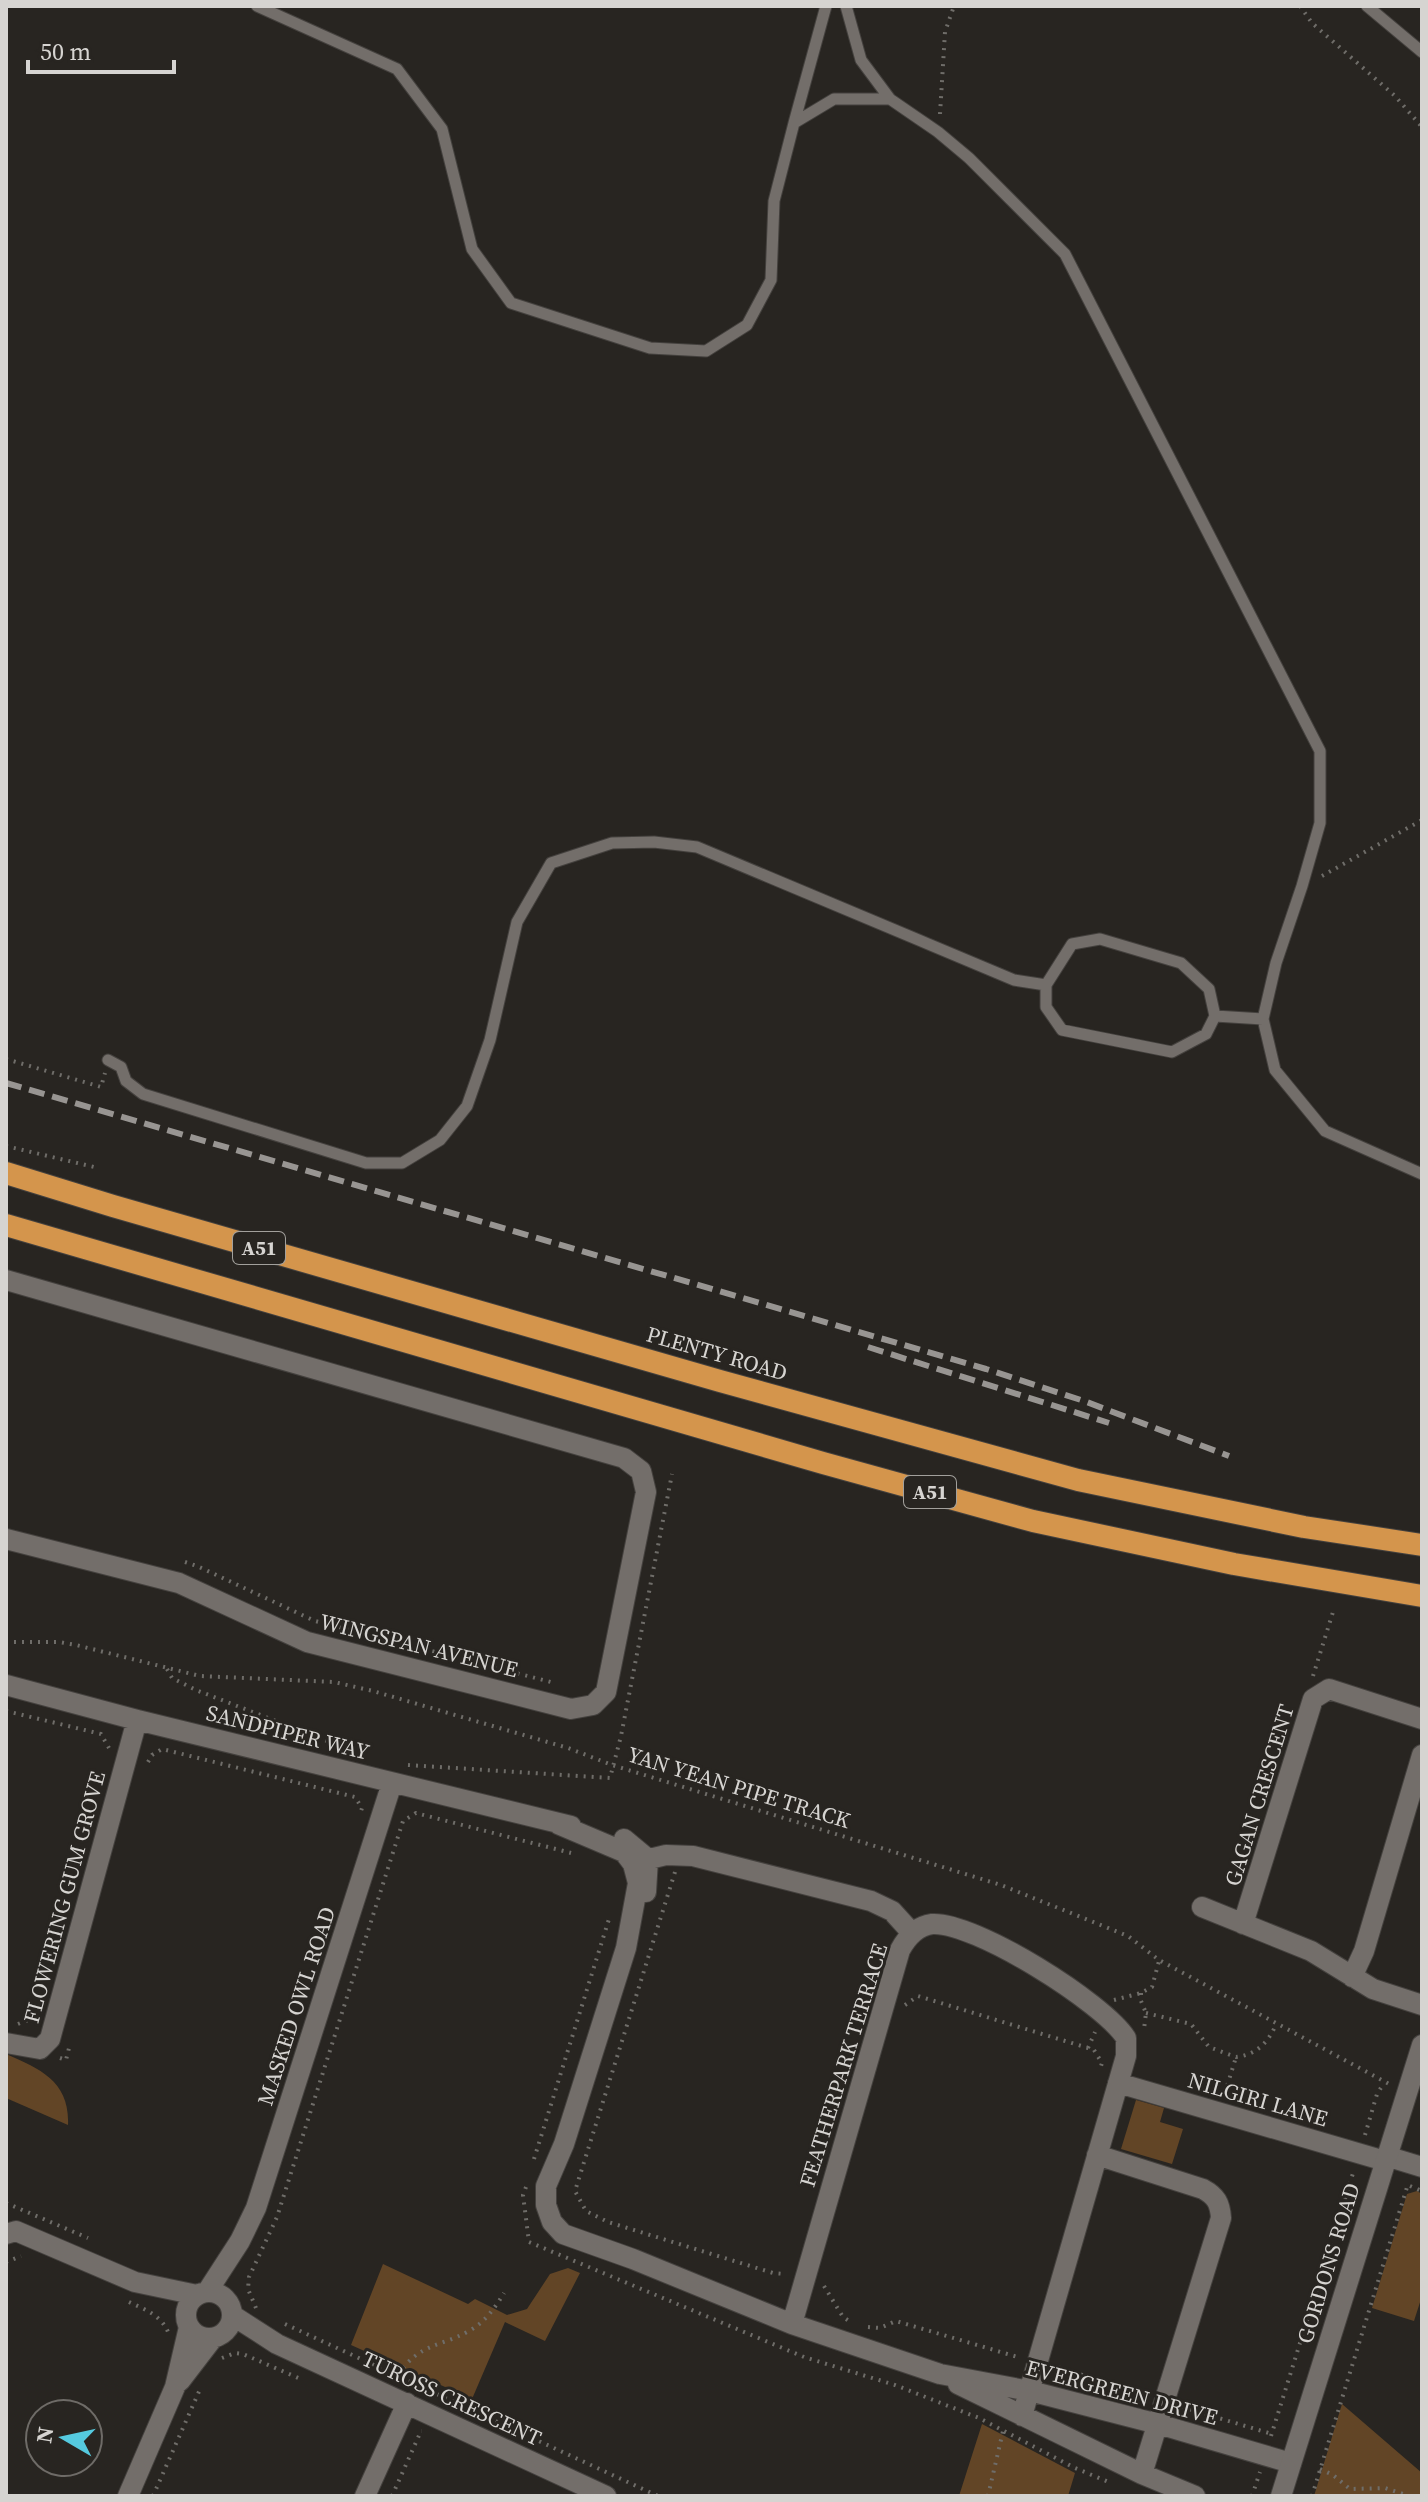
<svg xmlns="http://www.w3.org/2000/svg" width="1428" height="2502" viewBox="0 0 1428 2502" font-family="'Source Serif 4',serif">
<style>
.green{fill:#624526}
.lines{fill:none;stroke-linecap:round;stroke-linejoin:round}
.service-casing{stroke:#44413e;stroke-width:13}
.minor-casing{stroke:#44413e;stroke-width:22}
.tertiary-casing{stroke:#44413e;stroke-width:22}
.trunk-casing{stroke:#44413e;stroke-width:24}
.path{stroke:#6f6d69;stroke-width:4;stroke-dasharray:2 6;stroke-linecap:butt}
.service{stroke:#736e6a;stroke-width:11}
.minor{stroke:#736e6a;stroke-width:20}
.tertiary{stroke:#736e6a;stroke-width:20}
.trunk{stroke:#d4954c;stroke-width:22}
.rail{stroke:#989592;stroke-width:6;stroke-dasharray:16 8;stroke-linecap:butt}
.labels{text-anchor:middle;stroke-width:6;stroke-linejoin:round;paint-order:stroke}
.shield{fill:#282521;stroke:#a2a09c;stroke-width:2}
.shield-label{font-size:20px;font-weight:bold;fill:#d6d4d1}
.street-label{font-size:22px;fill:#d6d4d1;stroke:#282521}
</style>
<rect width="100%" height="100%" fill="#282521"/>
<!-- green -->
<path class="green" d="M6,2054C41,2069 70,2082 68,2125L6,2098Z
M1136,2100L1164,2108L1160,2122L1183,2129L1172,2164L1121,2149Z
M1417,2191L1422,2194V2296L1414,2321L1372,2308L1407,2194Z
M383,2264L468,2304L475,2299L507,2315L527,2309L550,2274L568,2268L580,2273L545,2341L505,2322L472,2399L351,2345Z
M1342,2404L1422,2473V2496H1314Z
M982,2424L1075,2473L1068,2496H959Z"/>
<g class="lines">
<!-- service casing -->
<g class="service-casing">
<path id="service" d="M257,6L397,69L442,129L472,249L511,303L650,348L706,351L747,325L771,280L774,201L794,123L834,99H890L938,132L969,158L1065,254L1320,751V823L1302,886L1276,963L1263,1019L1275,1070L1325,1131L1422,1174
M846,6L861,60L890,99
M1367,6L1422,52
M794,123L826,6
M1100,939L1181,963L1209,989L1215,1016L1206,1034L1172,1052L1062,1030L1046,1007V985L1072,944Z
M1215,1016L1263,1019
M108,1060L121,1067L126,1081L143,1094L366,1163H402L440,1140L467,1106L490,1040L517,922L551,863L612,843L654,842L697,847L1014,980L1046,985"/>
</g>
<!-- minor casing -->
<g class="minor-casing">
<path id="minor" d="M6,1280L624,1458L641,1471L646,1492L606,1692L593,1705L571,1709L307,1642L179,1583L6,1539
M6,1685L137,1720L571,1826
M558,1824L624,1852L633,1864L638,1883L626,1948L564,2144L546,2186V2205L552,2222L563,2234L633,2259L792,2324L940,2374L1030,2391L1158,2424L1291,2463
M624,1839L648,1859L646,1892
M637,1862L666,1855L693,1856L871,1901L892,1911L912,1933
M1202,1907L1311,1951L1373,1989L1422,2005
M1243,1924L1313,1699L1329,1689L1422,1719
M1352,1977L1364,1951L1422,1755
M6,2043L40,2049L50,2039L137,1720
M1118,2083L1385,2161
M1097,2155L1203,2189C1216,2196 1220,2203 1221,2218L1142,2474
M1386,2156L1422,2167
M6,2234L16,2231L135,2282L197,2295
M207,2292L240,2241L256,2208L392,1783
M186 2315a23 23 0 1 1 46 0a23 23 0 1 1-46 0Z
M232,2315L277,2344L606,2496
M792,2324L900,1950C907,1937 917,1926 932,1924C974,1921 1104,2003 1126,2038V2056L1022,2416
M180,2381L213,2338
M958,2384L1142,2474L1195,2496
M128,2496L175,2387L189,2327
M365,2496L407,2403"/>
</g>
<!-- tertiary casing -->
<g class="tertiary-casing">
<path id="tertiary" d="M1281,2496L1422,2045"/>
</g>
<!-- trunk casing -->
<g class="trunk-casing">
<path id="trunk" d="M6,1173L113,1206L720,1381L1078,1480L1304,1527L1422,1545
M6,1225L823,1463L1033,1521L1234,1564L1422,1596"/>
</g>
<!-- path -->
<path class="path" d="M1300,6L1312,23L1395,96L1422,127
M940,114L945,32L954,6
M1322,876L1422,820
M6,1059L101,1087L105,1073
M6,1146L94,1167
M185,1562L197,1566L315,1621L555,1683
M6,1642H59L76,1645L200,1676L334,1682L373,1691L568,1748L612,1765L1001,1885L1128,1936L1159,1960L1391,2085
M167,1669L172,1678L196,1690L353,1751
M1313,1676L1333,1612
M6,1711L101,1734L109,1748
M148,1762L152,1755L162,1749L355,1797L362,1808L361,1811
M408,1765L610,1778L621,1736L672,1474
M675,1872L575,2191L586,2211L608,2222L773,2273L785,2274
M1141,1993V2001L1146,2013L1144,2029
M1114,2000L1141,1993L1152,1987L1159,1961
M905,2005L918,1996L1088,2048L1094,2050L1102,2063L1101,2066
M1146,2013L1191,2024L1209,2047L1236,2057C1256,2055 1269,2042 1276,2024
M18,2024L28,2020L36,2007
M1088,2048L1095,2032
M60,2058L66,2060L69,2048
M1225,2093L1236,2057
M1365,2135L1377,2094L1384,2083
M534,2159L609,1919
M1410,2186L1422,2191
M526,2187L523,2195L529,2242L804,2357L895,2385L979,2418L1075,2468L1111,2483
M6,2203L88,2238
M6,2262L21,2256
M824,2286L843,2317L849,2321
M129,2302C144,2309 161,2315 168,2332
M256,2308L248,2289L249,2277L277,2217L403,1821L416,1813L571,1853
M285,2324L658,2496
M868,2327L880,2328L896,2321L1021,2358
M222,2358L235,2353L243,2354L303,2380
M1058,2367L1147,2396
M398,2374C422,2342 438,2348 469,2331C484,2323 495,2308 504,2293
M1182,2407L1272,2434
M1271,2436L1354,2170
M1320,2469L1333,2475L1350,2489L1385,2488L1409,2496
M153,2496L201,2387
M392,2496L421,2431H422
M988,2496L1003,2431
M1252,2496L1260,2472
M1312,2496L1408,2184"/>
<!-- service -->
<use href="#service" class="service"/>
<!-- minor -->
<use href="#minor" class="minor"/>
<!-- tertiary -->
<use href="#tertiary" class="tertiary"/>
<!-- trunk -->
<use href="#trunk" class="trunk"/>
<!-- rail -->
<path class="rail" d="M6,1083L986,1369L1084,1401L1229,1456
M868,1347L1109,1423"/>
</g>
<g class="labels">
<!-- shield labels -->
<g class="shield">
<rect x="233" y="1232" width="52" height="32" rx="6"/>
<rect x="904" y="1476" width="52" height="32" rx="6"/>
</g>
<g class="shield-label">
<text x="259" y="1255">A51</text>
<text x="930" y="1499">A51</text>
</g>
<!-- street labels -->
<g class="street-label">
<text transform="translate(717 1353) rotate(16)" y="8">PLENTY ROAD</text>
<text transform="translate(419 1645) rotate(14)" y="8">WINGSPAN AVENUE</text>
<text transform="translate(288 1732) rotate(14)" y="8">SANDPIPER WAY</text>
<text transform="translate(739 1787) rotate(17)" y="8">YAN YEAN PIPE TRACK</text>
<text transform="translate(1259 1795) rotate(-73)" y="8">GAGAN CRESCENT</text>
<text transform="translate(64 1897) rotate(-75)" y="8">FLOWERING GUM GROVE</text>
<text transform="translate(296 2006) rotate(-72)" y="8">MASKED OWL ROAD</text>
<text transform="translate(843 2065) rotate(-73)" y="8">FEATHERPARK TERRACE</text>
<text transform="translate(1258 2099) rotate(16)" y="8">NILGIRI LANE</text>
<text transform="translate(1328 2263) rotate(-73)" y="8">GORDONS ROAD</text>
<text transform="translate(1122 2392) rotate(15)" y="8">EVERGREEN DRIVE</text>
<text transform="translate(452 2398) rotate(25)" y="8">TUROSS CRESCENT</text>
</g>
</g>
<!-- border -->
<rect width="1428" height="2502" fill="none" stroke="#d6d4d1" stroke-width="16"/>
<!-- north arrow -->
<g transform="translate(64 2438) rotate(279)"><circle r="38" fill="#282521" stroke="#6e6b67" stroke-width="2"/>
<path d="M0-6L14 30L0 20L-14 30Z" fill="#55cadf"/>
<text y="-12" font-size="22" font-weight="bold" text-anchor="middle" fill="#d6d4d1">N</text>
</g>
<!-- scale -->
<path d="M28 60v12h146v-12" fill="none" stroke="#d6d4d1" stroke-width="4"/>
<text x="40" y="60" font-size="24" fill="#d6d4d1" stroke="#282521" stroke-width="6" paint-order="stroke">50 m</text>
</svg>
